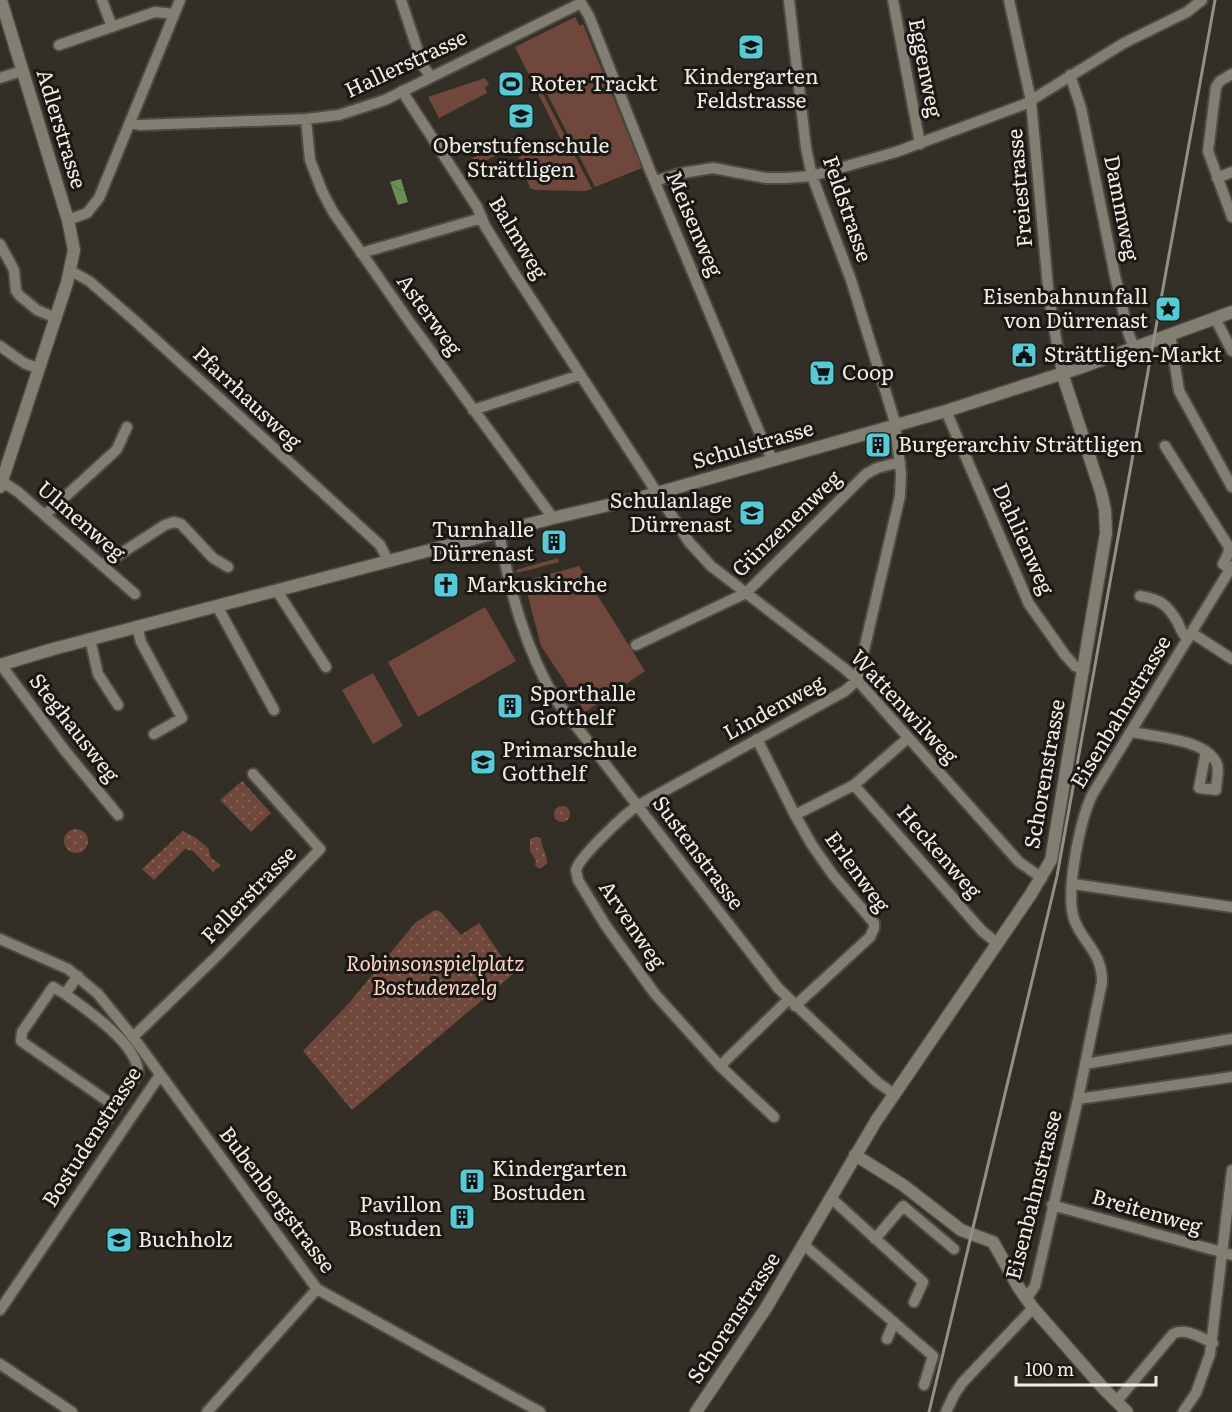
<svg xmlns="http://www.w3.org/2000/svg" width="1232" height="1412" viewBox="0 0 1232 1412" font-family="Literata,serif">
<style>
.grass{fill:url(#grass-dots)}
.garden{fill:#6f483b}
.water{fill:url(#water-waves)}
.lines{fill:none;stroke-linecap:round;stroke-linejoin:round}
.minor-casing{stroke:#4e4a42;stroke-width:14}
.tertiary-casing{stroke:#4e4a42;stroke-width:15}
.minor{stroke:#837e72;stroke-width:10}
.tertiary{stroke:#837e72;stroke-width:12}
.rail{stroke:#938f87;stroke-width:3}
.labels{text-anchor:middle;stroke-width:6;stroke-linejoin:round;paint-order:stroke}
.street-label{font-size:21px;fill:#f0ede7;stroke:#1a1813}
.poi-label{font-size:21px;fill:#f0ede7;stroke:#1a1813;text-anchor:start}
.park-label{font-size:21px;font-style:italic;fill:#fcd4c6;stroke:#1a1813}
</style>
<defs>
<pattern id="grass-dots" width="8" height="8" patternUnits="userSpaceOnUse" patternTransform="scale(1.5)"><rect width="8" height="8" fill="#6f483b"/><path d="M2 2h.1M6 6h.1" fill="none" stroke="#846357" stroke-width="1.8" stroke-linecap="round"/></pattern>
<pattern id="water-waves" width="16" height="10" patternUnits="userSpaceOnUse" patternTransform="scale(1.5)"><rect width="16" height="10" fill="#6c8e53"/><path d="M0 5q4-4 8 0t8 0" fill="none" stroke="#5f754e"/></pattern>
</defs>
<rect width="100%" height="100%" fill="#342f26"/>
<!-- grass -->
<path class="grass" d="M242,781L271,813L251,832L220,800Z
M554 814a8 8 0 1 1 16 0a8 8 0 1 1-16 0Z
M64 841a12 12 0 1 1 24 0a12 12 0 1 1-24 0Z
M183,831L196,838L208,848L211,858L221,865L213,872L193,851L185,849L154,880L142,869Z
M535,837L541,838C541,848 548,854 547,864L539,869L535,865L536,861L530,851V839Z
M435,910L440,911L461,935L479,923L513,974L352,1110L303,1051L350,1002L415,923Z"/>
<!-- garden -->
<path class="garden" d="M575,17L580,26L583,24L642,168L595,187L539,78L536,80L592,189L585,191L535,190L530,188L518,158C523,153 540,147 549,143L553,150H558L564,146L515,47Z
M485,78L489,84L485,88L487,93L439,118L428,97Z
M516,136L520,143L473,167L469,160Z
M558,558L559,562L517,573L516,570Z
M579,566L645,671L585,712L541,646L524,581Z
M485,607L516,661L418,717L388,662Z
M373,673L403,726L373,744L342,690Z"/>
<!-- water -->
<path class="water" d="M401,179L408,202L398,205L390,182Z"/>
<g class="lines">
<!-- minor casing -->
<g class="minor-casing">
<path id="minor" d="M102,0L112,27
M401,0L423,66L431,77
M893,0L920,144
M1009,0L1031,101L1049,298L1062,373
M59,45L155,12L174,14
M1232,74L1220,81L1216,87L1208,151L1232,217
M1070,75L1081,108L1115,276L1128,332L1134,348
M0,78L22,71
M402,91L477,207L485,226L513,271L689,542L711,566L845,669L857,680L1019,862L1042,878
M306,119L310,160L322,191L333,212L411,324L553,518
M130,123L140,125L306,119L339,115L385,100L581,3L589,16L649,168L765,446L773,460
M1217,178L1232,172
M655,181L682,173L713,168L766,178H786L812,176L896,152L1025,104L1124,43L1187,12L1202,0
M68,220L87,213L99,198L180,0
M0,244L14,270L16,291L20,296L37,310L56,318
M361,253L482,218
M71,271L89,281L134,320L380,545L389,562
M1215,318L1232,351
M1170,334L1179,391L1232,487
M0,346L24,363L39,369
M473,410L580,375
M946,411L1029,604L1065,655L1075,666L1084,670
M1165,446L1229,547L1228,554L1223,564L1230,570
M0,480L18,492L135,594
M45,515L112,454L117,449L127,427
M499,533C510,591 525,649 556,700L778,988L877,1082L894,1094
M103,565L165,525L174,522L181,524L213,558L228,567
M277,591L326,667
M1140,596C1160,599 1168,605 1178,623C1181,630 1182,634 1188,639
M217,606L274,710
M137,627L141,642L182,718L154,734
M1192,633L1232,659
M90,639L98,674L118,705
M636,645L746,593L866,474L877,468L900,462
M1,665L66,752L118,815
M1132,732C1155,737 1204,739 1216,762C1220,769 1216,782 1216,790L1199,788L1206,751
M757,739L795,815L812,845L833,875L874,923V928L870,937L795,1006
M854,785L982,931L997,943
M795,815L854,785L908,738
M1073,884L1232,907
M0,939L68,969L98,994L133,1037L317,1289L540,1412
M65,994C86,1009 139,1045 138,1073L116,1107L21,1041L22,1032L53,987L65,994L78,976
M133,1037L218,955L320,849L253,774
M1085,1064L1232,1039
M720,1066L788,1000
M1078,1099L1232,1077
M774,1117L720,1066L655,994L606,926L578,880L576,870C579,857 624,815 637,806L845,691L857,680L900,496L901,473L894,419L851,280L812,176L806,148L789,0
M94,1139L116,1107
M831,1198L923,1282L914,1302
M1052,1205L1232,1255
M875,1239L903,1206L954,1249
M804,1245L933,1356L924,1385
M1026,1299L1035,1286L1078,1099L1102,982C1102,951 1083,944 1074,919C1065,892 1080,821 1092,795L1232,566
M0,1310L160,1075
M887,1339L894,1322
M0,1364L72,1412
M1116,1402L1173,1334C1185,1327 1201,1338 1213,1343
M207,1412L317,1289
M946,1412L954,1395L962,1383L1033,1308
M1183,1412L1196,1393L1210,1354L1232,1170"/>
</g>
<!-- tertiary casing -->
<g class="tertiary-casing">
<path id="tertiary" d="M0,487L67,283L74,250L68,220L1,0
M0,665L53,649L553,518L643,497L946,411L1079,368L1232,312
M855,1155L903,1185L961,1230L993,1242L1019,1288L1033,1308L1104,1389L1127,1412
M696,1412L766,1308L876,1121L1031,894L1051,860L1106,533L1105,510L1101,492L1062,373"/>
</g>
<!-- minor -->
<use href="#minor" class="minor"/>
<!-- tertiary -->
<use href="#tertiary" class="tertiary"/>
<!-- rail -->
<path class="rail" d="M929,1412L1057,876L1215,0"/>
</g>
<!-- icons -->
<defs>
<g id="school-square" transform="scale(1.35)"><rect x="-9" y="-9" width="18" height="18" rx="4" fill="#52ccd6" stroke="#1a1813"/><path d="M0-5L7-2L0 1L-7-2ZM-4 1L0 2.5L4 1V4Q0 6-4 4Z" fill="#111"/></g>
<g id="stadium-square" transform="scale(1.35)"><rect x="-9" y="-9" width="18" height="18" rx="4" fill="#52ccd6" stroke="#1a1813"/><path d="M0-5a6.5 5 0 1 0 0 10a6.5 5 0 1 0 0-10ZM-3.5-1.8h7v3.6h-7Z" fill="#111"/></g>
<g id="sight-square" transform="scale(1.35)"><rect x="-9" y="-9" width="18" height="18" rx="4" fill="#52ccd6" stroke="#1a1813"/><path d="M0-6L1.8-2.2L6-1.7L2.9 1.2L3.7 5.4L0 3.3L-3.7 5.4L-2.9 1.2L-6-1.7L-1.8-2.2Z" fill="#111"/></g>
<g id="civic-square" transform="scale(1.35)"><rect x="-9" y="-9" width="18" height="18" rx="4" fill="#52ccd6" stroke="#1a1813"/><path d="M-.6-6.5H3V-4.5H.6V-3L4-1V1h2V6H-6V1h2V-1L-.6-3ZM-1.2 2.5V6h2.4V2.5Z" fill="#111"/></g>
<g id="supermarket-square" transform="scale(1.35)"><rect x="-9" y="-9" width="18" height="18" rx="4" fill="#52ccd6" stroke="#1a1813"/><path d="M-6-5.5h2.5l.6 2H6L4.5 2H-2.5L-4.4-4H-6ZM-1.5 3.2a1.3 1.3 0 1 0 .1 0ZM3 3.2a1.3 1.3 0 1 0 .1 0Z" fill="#111"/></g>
<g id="building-square" transform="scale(1.35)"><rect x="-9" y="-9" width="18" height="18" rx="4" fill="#52ccd6" stroke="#1a1813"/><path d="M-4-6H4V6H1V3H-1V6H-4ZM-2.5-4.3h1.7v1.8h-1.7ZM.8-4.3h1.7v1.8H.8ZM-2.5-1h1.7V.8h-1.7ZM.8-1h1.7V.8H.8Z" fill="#111"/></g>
<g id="church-square" transform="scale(1.35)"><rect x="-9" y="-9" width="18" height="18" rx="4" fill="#52ccd6" stroke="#1a1813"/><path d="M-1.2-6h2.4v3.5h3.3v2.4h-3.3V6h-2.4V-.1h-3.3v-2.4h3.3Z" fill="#111"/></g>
</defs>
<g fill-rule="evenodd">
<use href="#school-square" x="751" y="47"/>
<use href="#stadium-square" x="511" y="84"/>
<use href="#school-square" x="521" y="116"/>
<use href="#sight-square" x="1168" y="309"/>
<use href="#civic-square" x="1024" y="355"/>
<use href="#supermarket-square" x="822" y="373"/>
<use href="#building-square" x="878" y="445"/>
<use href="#school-square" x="752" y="513"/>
<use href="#building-square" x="554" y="542"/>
<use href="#church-square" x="446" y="585"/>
<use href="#building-square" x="510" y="706"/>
<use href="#school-square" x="483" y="762"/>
<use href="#building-square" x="472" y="1181"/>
<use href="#building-square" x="462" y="1217"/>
<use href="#school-square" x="119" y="1240"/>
</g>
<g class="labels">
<!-- street labels -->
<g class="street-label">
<text transform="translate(406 64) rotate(-25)" y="7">Hallerstrasse</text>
<text transform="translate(925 68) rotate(79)" y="7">Eggenweg</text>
<text transform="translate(61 129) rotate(73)" y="7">Adlerstrasse</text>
<text transform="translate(1020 188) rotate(-95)" y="7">Freiestrasse</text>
<text transform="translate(1121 208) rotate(79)" y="7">Dammweg</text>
<text transform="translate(847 209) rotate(71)" y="7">Feldstrasse</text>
<text transform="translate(694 224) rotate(67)" y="7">Meisenweg</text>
<text transform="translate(518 238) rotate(59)" y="7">Balmweg</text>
<text transform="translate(429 315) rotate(54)" y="7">Asterweg</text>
<text transform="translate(247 398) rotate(43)" y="7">Pfarrhausweg</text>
<text transform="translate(753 445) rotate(-16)" y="7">Schulstrasse</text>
<text transform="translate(81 521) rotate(41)" y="7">Ulmenweg</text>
<text transform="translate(787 524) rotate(-44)" y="7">Günzenenweg</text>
<text transform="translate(1023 539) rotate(66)" y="7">Dahlienweg</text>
<text transform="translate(904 707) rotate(47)" y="7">Wattenwilweg</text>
<text transform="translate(774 708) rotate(-29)" y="7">Lindenweg</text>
<text transform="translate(1121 712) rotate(-59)" y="7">Eisenbahnstrasse</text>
<text transform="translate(74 728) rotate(52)" y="7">Steghausweg</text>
<text transform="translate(1045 774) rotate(-80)" y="7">Schorenstrasse</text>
<text transform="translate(939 852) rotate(49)" y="7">Heckenweg</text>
<text transform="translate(698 853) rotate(53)" y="7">Sustenstrasse</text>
<text transform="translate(857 872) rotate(54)" y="7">Erlenweg</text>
<text transform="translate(249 895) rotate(-46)" y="7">Fellerstrasse</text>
<text transform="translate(632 925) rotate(56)" y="7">Arvenweg</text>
<text transform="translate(92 1137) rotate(-57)" y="7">Bostudenstrasse</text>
<text transform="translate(1034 1195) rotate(-76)" y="7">Eisenbahnstrasse</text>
<text transform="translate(277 1200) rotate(53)" y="7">Bubenbergstrasse</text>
<text transform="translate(1147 1212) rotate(16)" y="7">Breitenweg</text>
<text transform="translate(734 1318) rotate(-57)" y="7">Schorenstrasse</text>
</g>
<!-- poi labels -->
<g class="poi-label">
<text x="751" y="84" text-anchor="middle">Kindergarten<tspan x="751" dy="24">Feldstrasse</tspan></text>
<text x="530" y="91">Roter Trackt</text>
<text x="521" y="153" text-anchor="middle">Oberstufenschule<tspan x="521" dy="24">Strättligen</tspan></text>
<text x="1148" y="304" text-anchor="end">Eisenbahnunfall<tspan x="1148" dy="24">von Dürrenast</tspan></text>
<text x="1044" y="362">Strättligen-Markt</text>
<text x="842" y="380">Coop</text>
<text x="898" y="452">Burgerarchiv Strättligen</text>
<text x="732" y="508" text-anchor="end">Schulanlage<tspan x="732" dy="24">Dürrenast</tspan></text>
<text x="534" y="537" text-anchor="end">Turnhalle<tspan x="534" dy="24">Dürrenast</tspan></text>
<text x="466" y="592">Markuskirche</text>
<text x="530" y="701">Sporthalle<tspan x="530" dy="24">Gotthelf</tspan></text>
<text x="502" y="757">Primarschule<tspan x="502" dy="24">Gotthelf</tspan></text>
<text x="492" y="1176">Kindergarten<tspan x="492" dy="24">Bostuden</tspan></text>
<text x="442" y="1212" text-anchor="end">Pavillon<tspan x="442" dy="24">Bostuden</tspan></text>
<text x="138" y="1247">Buchholz</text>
</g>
<!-- park labels -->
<g class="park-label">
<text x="435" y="971">Robinsonspielplatz<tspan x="435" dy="24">Bostudenzelg</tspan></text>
</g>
</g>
<!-- scale -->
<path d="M1016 1376v9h140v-9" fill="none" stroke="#f0ede7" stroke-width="3"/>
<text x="1025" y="1376" font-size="18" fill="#f0ede7" stroke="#1a1813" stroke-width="4.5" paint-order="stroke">100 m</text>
</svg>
